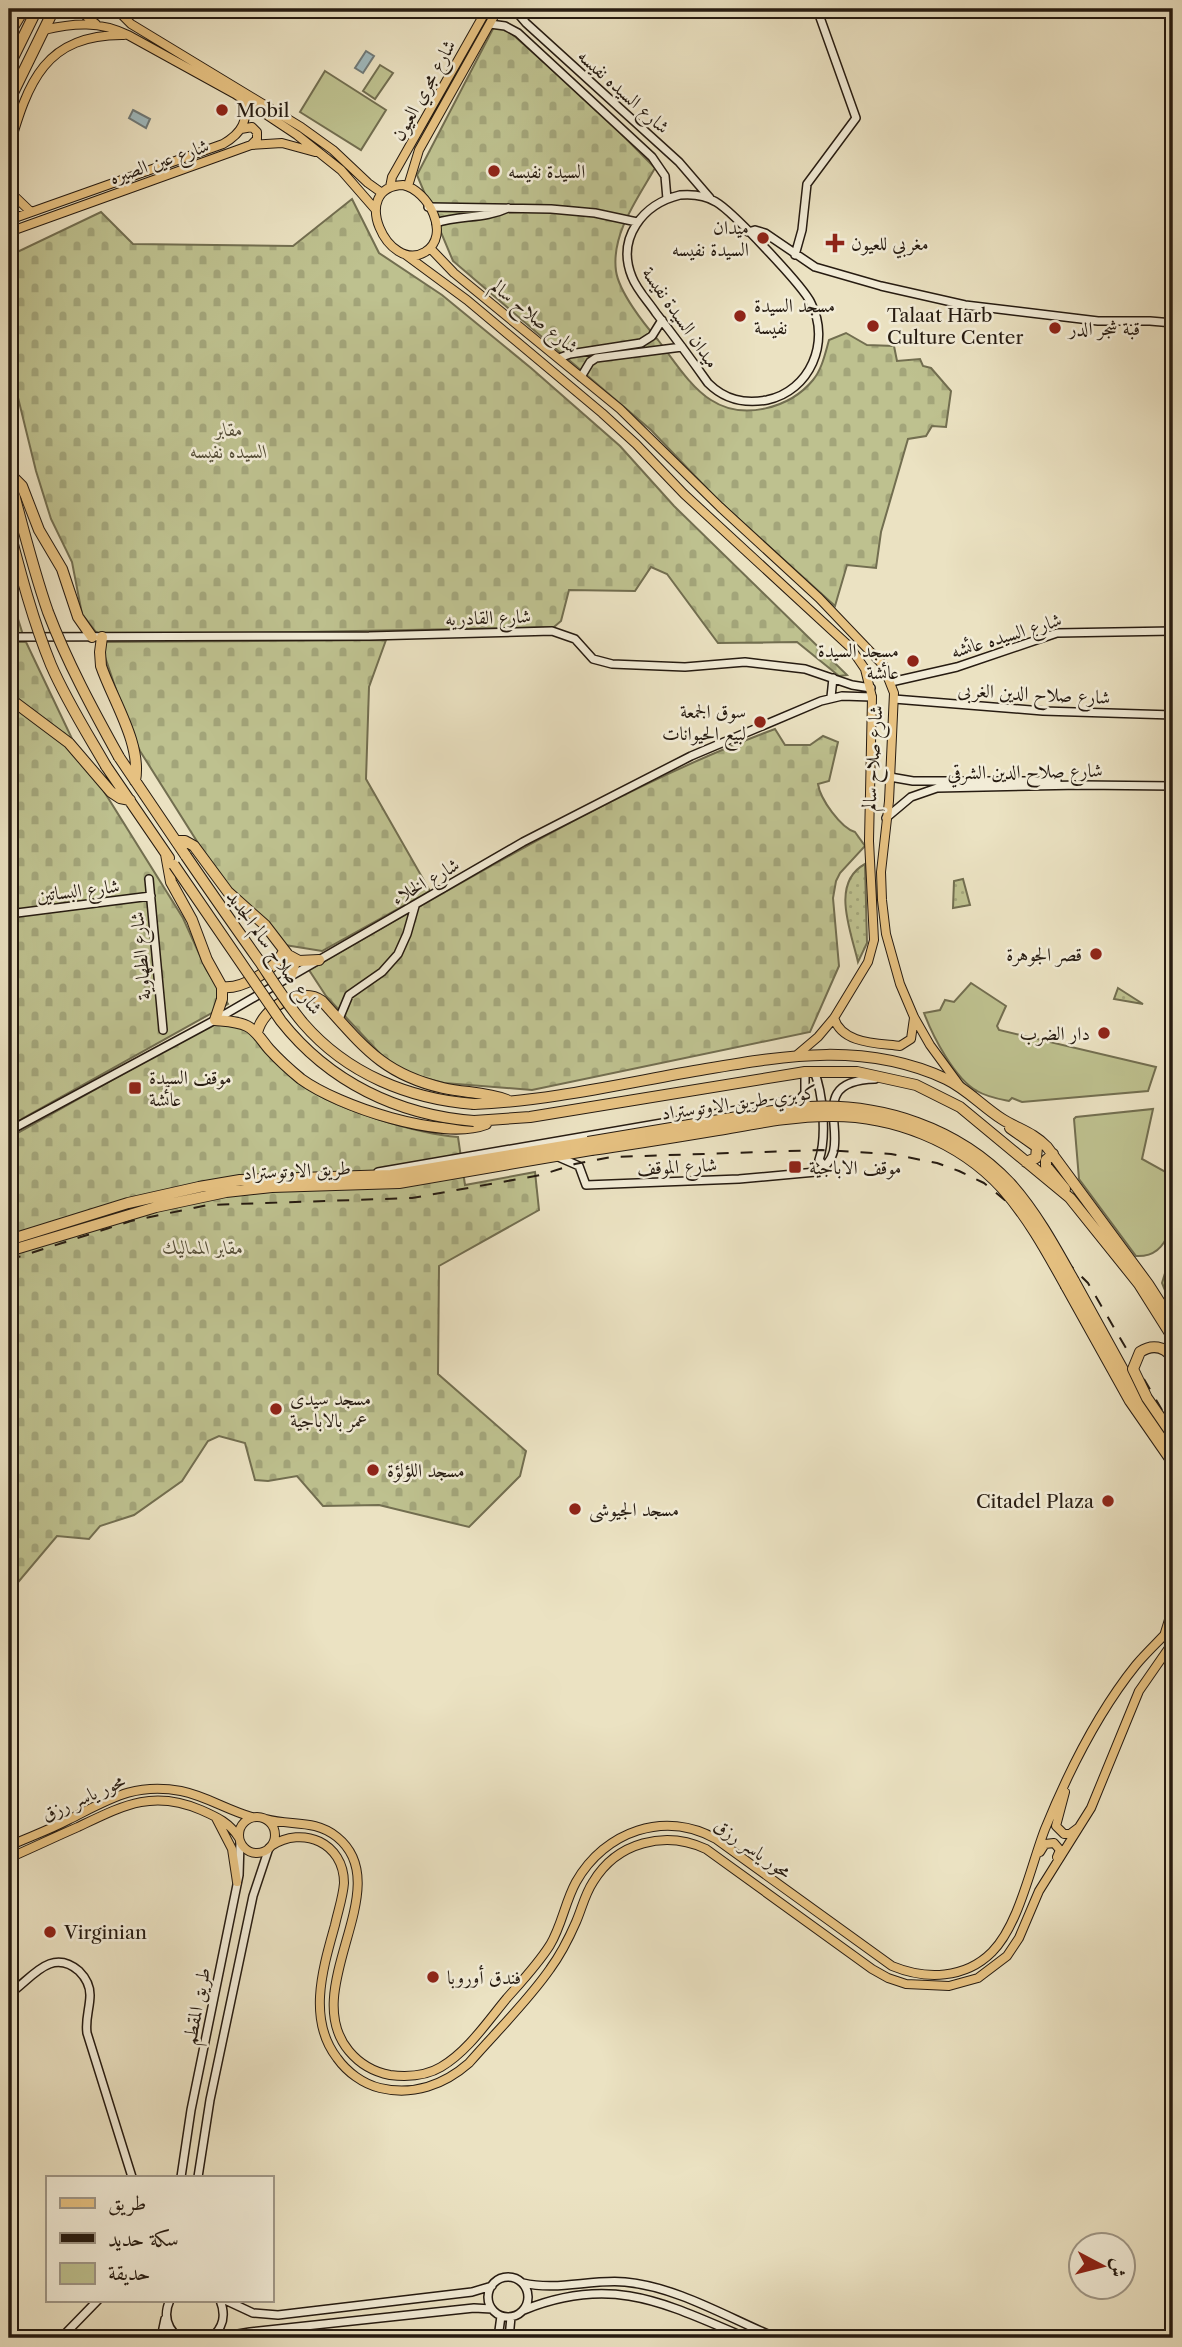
<svg xmlns="http://www.w3.org/2000/svg" width="1182" height="2347" viewBox="0 0 1182 2347" font-family="'Libre Caslon Text',Amiri,serif">
<style>
.grass{fill:url(#grass-dots);stroke:#726e50;stroke-width:2}
.cemetery{fill:url(#cemetery-stones);stroke:#726e50;stroke-width:2}
.park{fill:#bec18f;stroke:#726e50;stroke-width:2}
.water{fill:#9fbabf;stroke:#6f7a79;stroke-width:2}
.lines{fill:none;stroke-linecap:round;stroke-linejoin:round}
.secondary-casing{stroke:#261b11;stroke-width:10}
.primary-casing{stroke:#261b11;stroke-width:10}
.highway-casing{stroke:#261b11;stroke-width:12}
.secondary{stroke:#f2ecd7;stroke-width:7}
.primary{stroke:#e6c181;stroke-width:8}
.highway{stroke:#e6c181;stroke-width:10}
.rail{stroke:#261b11;stroke-width:2;stroke-dasharray:12 12;stroke-linecap:butt}
.highway-bridge-casing{stroke:#261b11;stroke-width:12;stroke-linecap:butt}
.highway-bridge{stroke:#e6c181;stroke-width:10}
.poi-dot{fill:#8f2418;stroke:#f2ecd7;stroke-width:2.5}
.labels{text-anchor:middle;stroke-width:5;stroke-linejoin:round;paint-order:stroke}
.street-label{font-size:19px;fill:#261b11;stroke:#f2ecd7}
.poi-label{font-size:19px;fill:#261b11;stroke:#f2ecd7;text-anchor:start}
.park-label{font-size:19px;font-style:italic;fill:#544d37;stroke:#f2ecd7}
</style>
<defs>
<pattern id="grass-dots" width="8" height="8" patternUnits="userSpaceOnUse" patternTransform="scale(1.75)"><rect width="8" height="8" fill="#bec18f"/><path d="M2 2h.1M6 6h.1" fill="none" stroke="#a3a57a" stroke-width="1.8" stroke-linecap="round"/></pattern>
<pattern id="cemetery-stones" width="16" height="16" patternUnits="userSpaceOnUse" patternTransform="scale(1.75)"><rect width="16" height="16" fill="#bec18f"/><path d="M2 7V4a2 2 0 0 1 4 0v3zM10 15v-3a2 2 0 0 1 4 0v3z" fill="#a3a57a"/></pattern>
</defs>
<rect width="100%" height="100%" fill="#ebe2c2"/>
<filter id="stains"><feTurbulence type="fractalNoise" baseFrequency=".00286" numOctaves="4"/><feColorMatrix values="0 0 0 0 .2 0 0 0 0 .09 0 0 0 0 .02 0 0 0 .5 -.17"/></filter>
<radialGradient id="worn" r=".72"><stop offset=".6" stop-color="#630" stop-opacity="0"/><stop offset="1" stop-color="#630" stop-opacity=".3"/></radialGradient>
<!-- grass -->
<path class="grass" d="M865,864L867,943L858,962C851,931 830,883 865,864Z
M963,879L970,905L953,908L954,881Z
M1118,988L1143,1004L1114,999Z"/>
<!-- cemetery -->
<path class="cemetery" d="M496,23L504,27L597,109L655,168C638,198 611,234 616,271C619,292 644,324 658,340C673,359 690,387 711,400C743,421 790,408 813,380C822,369 825,354 829,340L846,333L867,345L894,346L897,361L920,359L923,366L931,368L951,391L946,427L932,426L926,436L908,439L881,532L876,568L847,565L835,606L718,500L651,430L453,261L417,175Z
M352,199L379,253L442,295L531,368L620,446L674,506L847,675L839,676L797,642L718,643L667,574L651,567L635,591L569,590L561,621L554,627L105,636L96,632L82,614L72,562L51,519L36,471L9,361V256L101,212L133,244L293,246Z
M9,590L23,635H9Z
M386,640L369,687L366,779L430,891L322,951L285,945L266,921L222,881L140,751L128,725L100,642Z
M9,642H26L75,745L183,918L206,969L228,1004L9,1126Z
M775,729L785,745H810L823,736L838,742L829,781L818,784C820,799 841,828 855,832L865,846L840,873L836,881L833,898L839,966L810,1032L532,1090L444,1083L410,1074L385,1059L326,996L309,970C461,884 611,790 775,729Z
M226,1016C235,1022 245,1027 252,1034C270,1051 286,1073 306,1087C336,1110 420,1134 458,1137L465,1185L535,1172L539,1210L439,1266L438,1374L526,1451L520,1476L469,1527L379,1505L323,1506L297,1476L268,1481L255,1480L245,1443L219,1436L208,1441L182,1481L134,1515L100,1526L89,1539L57,1536L9,1593V1138Z"/>
<!-- park -->
<path class="park" d="M380,65L393,73L375,99L363,91Z
M325,71L386,110L361,150L300,112Z
M971,983L1006,1006L997,1026L999,1030L1156,1067L1148,1091L1022,1102L1012,1098L1009,1101C999,1099 987,1097 977,1091C955,1079 933,1037 924,1013L940,1010L945,1000L954,1002Z
M1153,1109L1142,1159L1173,1176C1173,1205 1177,1258 1136,1256L1079,1179L1074,1119L1076,1117Z
M1173,1247V1310L1162,1283Z"/>
<!-- water -->
<path class="water" d="M366,51L374,56L363,73L355,68Z
M133,110L150,119L146,128L129,118Z"/>
<g class="lines">
<!-- secondary casing -->
<g class="secondary-casing">
<path id="secondary" d="M514,9L526,23L679,162L710,198
M490,24L505,26L518,33L652,157L665,176L667,199
M680,195C692,194 705,195 716,202C732,211 803,286 811,303C831,342 810,391 767,400C744,404 725,400 708,383C691,359 674,336 656,313C648,301 637,290 632,277C616,238 643,204 680,195Z
M428,207L551,209L595,213L637,222
M436,223C460,215 485,219 508,208
M748,232L755,230L765,233L815,267L881,286L965,305L1098,321H1150L1173,323
M795,255L802,230L807,184L856,118L817,9
M559,358L570,354L641,343L652,336L662,320
M581,377L590,362L596,358L682,347
M9,637L369,636L552,631L575,639L593,659L612,664L685,667L745,662L805,669L852,685L871,688
M891,682L957,667L1057,633L1173,631
M831,697L833,678
M894,699L1043,711L1173,715
M890,777L913,781H1057
M886,818L911,797L937,788L1081,785L1173,786
M149,879L163,1030
M9,914L151,896
M339,1019L349,995L382,972L398,954L407,934L415,906
M814,1071C823,1093 827,1137 819,1160L826,1167
M9,1131L215,1020L523,842L691,756L821,701L842,696L872,697
M556,1156L579,1166L586,1185L739,1179L816,1172C864,1149 795,1081 875,1079
M378,1172L800,1099L805,1093V1072
M9,1994C30,1981 50,1946 79,1971C85,1977 90,1986 90,1995C90,2008 85,2019 87,2033L132,2177
M181,2177L191,2110L239,1875L240,1842
M198,2177L210,2100L253,1896L269,1848
M488 2297a20 20 0 1 1 40 0a20 20 0 1 1-40 0Z
M523,2283C558,2291 590,2279 625,2282C678,2287 728,2318 777,2338
M170,2300C163,2315 167,2328 179,2338
M225,2300L253,2313L278,2315L472,2292L492,2286
M524,2310C613,2274 666,2304 747,2338
M61,2338L98,2300
M161,2338L165,2319
M211,2338C224,2327 226,2315 220,2300
M214,2338L250,2332L474,2308L492,2309
M498,2338L501,2316
M509,2338L511,2317"/>
</g>
<!-- primary casing -->
<g class="primary-casing">
<path id="primary" d="M82,9L86,16L96,24
M116,9L131,24L301,127L333,150L368,183L382,193
M44,30C74,23 100,21 128,35L235,94L297,135L341,170L375,209
M241,129L252,127L257,132V139L251,145
M9,148C28,82 45,34 124,35
M403,185C428,190 452,235 425,252C388,274 348,187 403,185Z
M408,186L419,150L498,9
M390,187L392,177L487,9
M9,191L31,212
M9,220L223,144C242,133 250,120 242,98
M9,232L251,145L282,143L315,152
M430,248L454,273L620,409L720,507L819,598L883,665L894,693L889,801L881,872L882,900L886,934L900,984L914,1017L930,1045L960,1086
M406,255L467,300L602,413L636,444L684,494L850,647L865,669L872,697L869,841L874,940L868,962L834,1018L818,1037L798,1054
M834,1018C842,1044 877,1043 900,1046L911,1039L914,1018
M1065,1792L1056,1826L1064,1834H1070L1078,1828
M239 1835a18 18 0 1 1 36 0a18 18 0 1 1-36 0Z
M216,1818L232,1849L237,1882
M266,1819C291,1826 315,1819 337,1837C399,1887 297,1989 349,2051C359,2063 374,2072 390,2075C407,2077 426,2076 441,2067C468,2051 487,2022 507,1998C522,1981 538,1964 550,1945C562,1925 565,1902 576,1882C605,1831 665,1810 716,1839L892,1966C926,1980 965,1979 992,1952C1019,1925 1031,1865 1045,1829C1067,1775 1099,1711 1136,1665C1146,1653 1158,1642 1169,1630
M9,1846C29,1837 49,1830 68,1820C108,1800 134,1782 181,1791C206,1796 227,1810 252,1817
M271,1846C303,1825 344,1843 344,1883C343,1897 338,1911 335,1925C323,1968 307,2019 337,2058C347,2072 363,2084 380,2088C413,2096 444,2085 469,2063C496,2032 527,2002 550,1969C561,1954 569,1938 576,1922C582,1908 585,1894 593,1882C617,1842 665,1830 706,1849L872,1969L888,1978L906,1984L949,1986L978,1978L1007,1956L1019,1938L1039,1891L1091,1808L1139,1691L1173,1642
M1040,1852L1045,1844L1054,1843L1060,1850L1057,1857
M9,1858C32,1848 55,1837 78,1827C122,1806 152,1789 201,1810C217,1817 230,1823 239,1838"/>
</g>
<!-- highway casing -->
<g class="highway-casing">
<path id="highway" d="M9,34L24,9
M9,66L37,9
M9,101L54,9
M9,411L12,428L9,443
M9,473L22,486L39,530L62,569L78,617L92,637
M9,473L15,498
M102,637L100,652L101,666C113,701 142,744 135,781
M9,698L69,743L111,792L120,798L130,800
M119,757L186,856
M106,766L169,858
M176,841H185L194,846L228,892L265,925L288,955L299,961L319,960
M166,854L171,882L192,920L207,960L222,987V999L215,1020C225,1021 237,1021 247,1026C257,1031 262,1041 269,1049C279,1060 290,1070 301,1079C338,1106 442,1141 486,1124
M291,975L294,965L292,958
M222,987C242,990 276,969 284,951
M257,1033C262,1008 300,985 322,1001C362,1045 382,1074 443,1088C465,1093 486,1092 507,1100
M474,1104C551,1101 629,1082 706,1069C788,1055 866,1042 946,1079C967,1089 983,1107 1002,1119C1018,1129 1034,1133 1047,1147L1148,1284L1173,1323
M474,1121L530,1117L805,1072H857L916,1085L960,1107L1070,1198L1139,1284L1173,1338
M1010,1128L1037,1147L1036,1158L1026,1162
M1053,1154L1046,1160V1166L1065,1189
M9,1240L128,1203L199,1187L240,1180L391,1175L588,1142
M9,1251L156,1207L226,1192L272,1187L399,1183L591,1150
M1074,1281L1144,1408L1173,1449
M1066,1286L1130,1401L1173,1463
M1166,1633L1173,1610"/>
</g>
<!-- secondary -->
<use href="#secondary" class="secondary"/>
<!-- primary -->
<use href="#primary" class="primary"/>
<!-- highway -->
<use href="#highway" class="highway"/>
<!-- rail -->
<path class="rail" d="M9,1260L131,1221L208,1205L412,1198L541,1175L575,1164L611,1157L822,1150L891,1154L937,1163L959,1171L984,1183L1006,1201L1088,1283L1162,1410L1173,1423"/>
<!-- highway-bridge casing -->
<g class="highway-bridge-casing">
<path id="highway-bridge" d="M15,498C25,536 35,575 48,612C67,662 93,710 119,757
M9,529C21,575 33,621 51,665C66,700 87,733 106,766
M186,856C210,891 235,927 260,962C274,983 287,1004 303,1023C347,1074 409,1099 474,1104
M174,865L281,1021C329,1082 398,1115 474,1121
M588,1142C630,1135 671,1128 713,1121C744,1116 776,1109 808,1107C882,1103 958,1128 1010,1183C1036,1212 1055,1247 1074,1281
M591,1150C634,1144 676,1137 718,1130C754,1124 792,1116 829,1116C892,1115 959,1141 1002,1188C1028,1217 1047,1252 1066,1286
M1171,1433L1147,1398L1133,1369L1140,1352C1152,1344 1164,1346 1173,1358"/>
</g>
<!-- highway-bridge -->
<use href="#highway-bridge" class="highway-bridge"/>
</g>
<!-- markers -->
<g class="poi-dot">
<circle cx="222" cy="110" r="7"/>
<circle cx="494" cy="171" r="7"/>
<circle cx="763" cy="238" r="7"/>
<path d="M831.5 232.5h7v7h7v7h-7v7h-7v-7h-7v-7h7z"/>
<circle cx="740" cy="316" r="7"/>
<circle cx="873" cy="326" r="7"/>
<circle cx="1055" cy="328" r="7"/>
<circle cx="913" cy="661" r="7"/>
<circle cx="760" cy="722" r="7"/>
<circle cx="1096" cy="954" r="7"/>
<circle cx="1104" cy="1033" r="7"/>
<rect x="128" y="1081" width="14" height="14" rx="3.5"/>
<rect x="788" y="1160" width="14" height="14" rx="3.5"/>
<circle cx="276" cy="1409" r="7"/>
<circle cx="373" cy="1470" r="7"/>
<circle cx="1108" cy="1501" r="7"/>
<circle cx="575" cy="1509" r="7"/>
<circle cx="50" cy="1932" r="7"/>
<circle cx="433" cy="1977" r="7"/>
</g>
<g class="labels">
<!-- street labels -->
<g class="street-label">
<text transform="translate(423 90) rotate(-61)" y="7">شارع مجري العيون</text>
<text transform="translate(624 91) rotate(42)" y="7">شارع السيده نفيسه</text>
<text transform="translate(159 161) rotate(-19)" y="7">شارع عين الصيره</text>
<text transform="translate(535 316) rotate(39)" y="7">شارع صلاح سالم</text>
<text transform="translate(681 317) rotate(55)" y="7">ميدان السيدة نفيسة</text>
<text transform="translate(488 617) rotate(-2)" y="7">شارع القادريه</text>
<text transform="translate(1006 635) rotate(-17)" y="7">شارع السيده عائشه</text>
<text transform="translate(1034 693) rotate(3)" y="7">شارع صلاح الدين الغربى</text>
<text transform="translate(872 758) rotate(-86)" y="7">شارع صلاح سالم</text>
<text transform="translate(1025 771) rotate(-1)" y="7">شارع صلاح الدين الشرقي</text>
<text transform="translate(425 881) rotate(-30)" y="7">شارع الخلاء</text>
<text transform="translate(78 890) rotate(-7)" y="7">شارع البساتين</text>
<text transform="translate(275 952) rotate(54)" y="7">شارع صلاح سالم الجديد</text>
<text transform="translate(140 956) rotate(-95)" y="7">شارع الطهاوية</text>
<text transform="translate(739 1102) rotate(-8)" y="7">كوبري طريق الاوتوستراد</text>
<text transform="translate(677 1166) rotate(-3)" y="7">شارع الموقف</text>
<text transform="translate(297 1170) rotate(-3)" y="7">طريق الاوتوستراد</text>
<text transform="translate(83 1797) rotate(-24)" y="7">محور ياسر رزق</text>
<text transform="translate(753 1848) rotate(35)" y="7">محور ياسر رزق</text>
<text transform="translate(196 2006) rotate(-79)" y="7">طريق المقطم</text>
</g>
<!-- poi labels -->
<g class="poi-label">
<text x="236" y="117">Mobil</text>
<text x="508" y="178">السيدة نفيسه</text>
<text x="749" y="234" text-anchor="end">ميدان<tspan x="749" dy="22">السيدة نفيسه</tspan></text>
<text x="851" y="250">مغربي للعيون</text>
<text x="754" y="312">مسجد السيدة<tspan x="754" dy="22">نفيسة</tspan></text>
<text x="887" y="322">Talaat Harb<tspan x="887" dy="22">Culture Center</tspan></text>
<text x="1069" y="335">قبة شجر الدر</text>
<text x="899" y="657" text-anchor="end">مسجد السيدة<tspan x="899" dy="22">عائشة</tspan></text>
<text x="746" y="718" text-anchor="end">سوق الجمعة<tspan x="746" dy="22">لبيع الحيوانات</tspan></text>
<text x="1082" y="961" text-anchor="end">قصر الجوهرة</text>
<text x="1090" y="1040" text-anchor="end">دار الضرب</text>
<text x="149" y="1084">موقف السيدة<tspan x="149" dy="22">عائشة</tspan></text>
<text x="809" y="1174">موقف الاباجية</text>
<text x="290" y="1405">مسجد سيدى<tspan x="290" dy="22">عمر بالاباجية</tspan></text>
<text x="387" y="1477">مسجد اللؤلؤة</text>
<text x="1094" y="1508" text-anchor="end">Citadel Plaza</text>
<text x="589" y="1516">مسجد الجيوشى</text>
<text x="64" y="1939">Virginian</text>
<text x="447" y="1984">فندق أوروبا</text>
</g>
<!-- park labels -->
<g class="park-label">
<text x="229" y="436">مقابر<tspan x="229" dy="22">السيده نفيسه</tspan></text>
<text x="203" y="1254">مقابر المماليك</text>
</g>
</g>
<!-- margin -->
<rect width="1182" height="2347" fill="none" stroke="#ebe2c2" stroke-width="35"/>
<rect x="10" y="10" width="1161" height="2326" fill="none" stroke="#261b11" stroke-width="3.5"/>
<rect x="18" y="18" width="1147" height="2312" fill="none" stroke="#261b11" stroke-width="2"/>
<!-- legend -->
<rect x="46" y="2176" width="228" height="126" fill="#f2ecd7" stroke="#a09888" stroke-width="2"/>
<rect x="60" y="2198" width="35" height="10" fill="#e6c181" stroke="#a09888" stroke-width="2"/>
<text x="108" y="2210" font-size="21" fill="#261b11">طريق</text>
<rect x="60" y="2233" width="35" height="10" fill="#261b11" stroke="#a09888" stroke-width="2"/>
<text x="108" y="2246" font-size="21" fill="#261b11">سكة حديد</text>
<rect x="60" y="2263" width="35" height="21" fill="#bec18f" stroke="#a09888" stroke-width="2"/>
<text x="108" y="2280" font-size="21" fill="#261b11">حديقة</text>
<!-- north arrow -->
<g transform="translate(1102 2266) rotate(97)"><circle r="33" fill="#f2ecd7" stroke="#a09888" stroke-width="2"/>
<path d="M0-5L12 26L0 18L-12 26Z" fill="#8f2418"/>
<text y="-10" font-size="19" font-weight="bold" text-anchor="middle" fill="#261b11">ش</text>
</g>
<rect width="100%" height="100%" filter="url(#stains)"/>
<rect width="100%" height="100%" fill="url(#worn)"/>
</svg>
